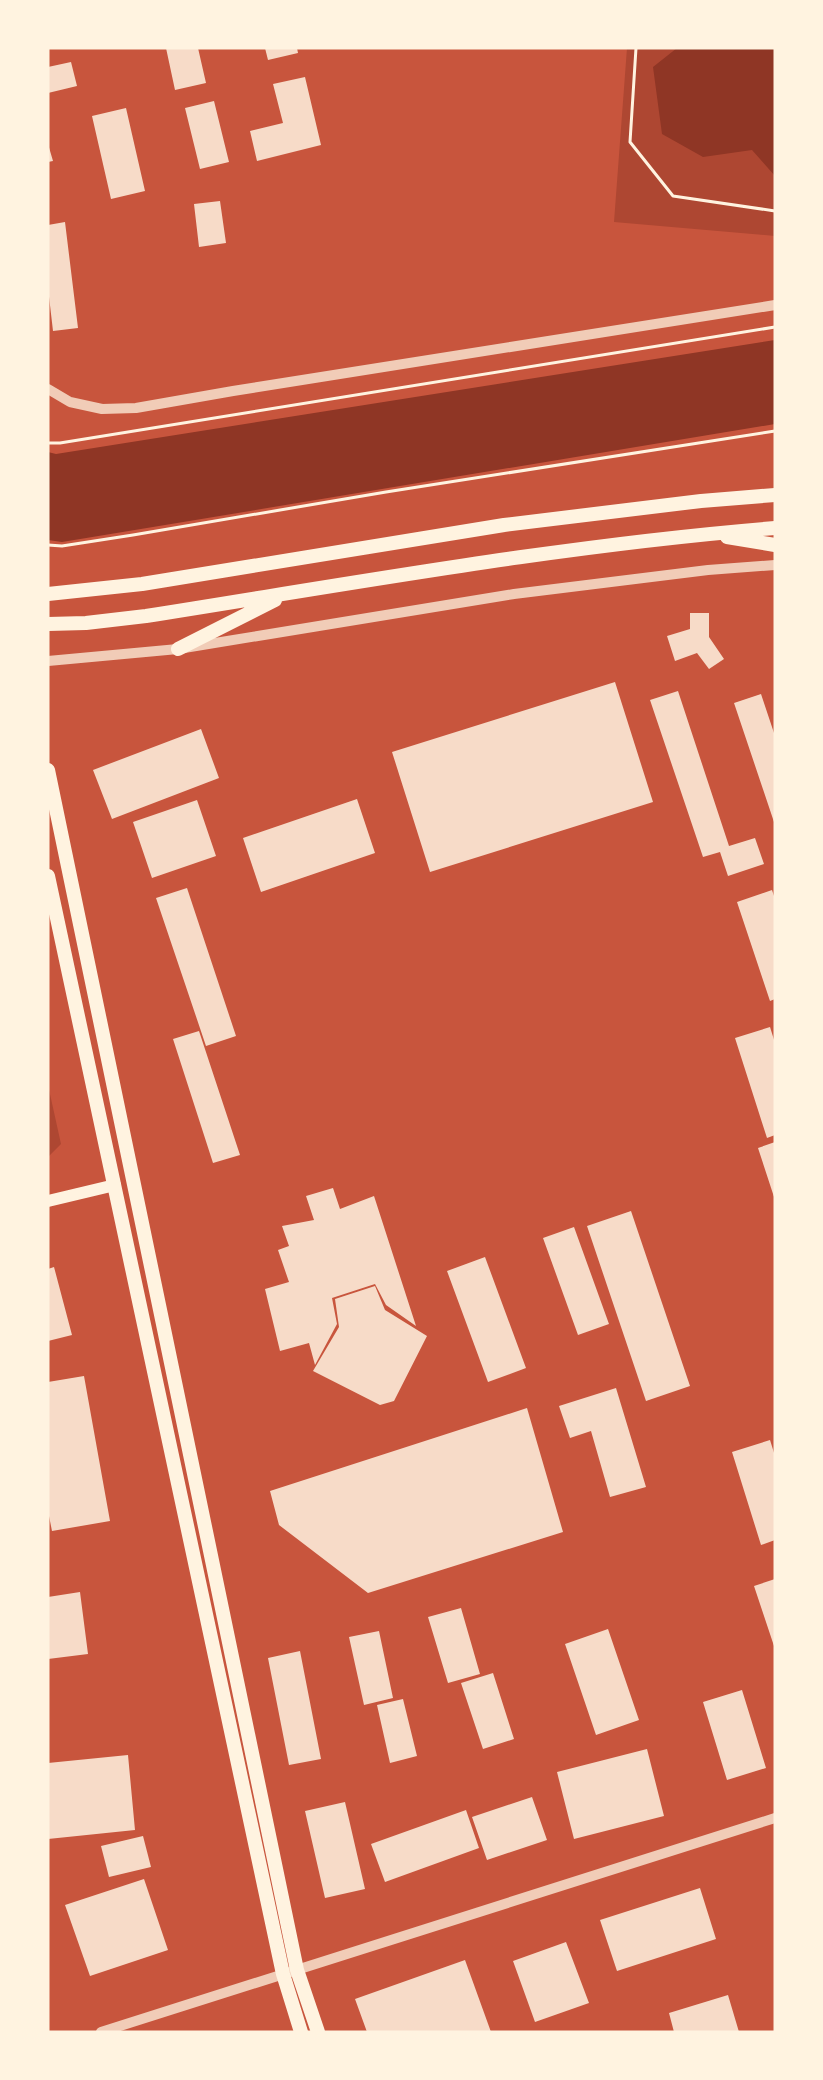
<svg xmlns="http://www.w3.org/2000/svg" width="823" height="2080" viewBox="0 0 823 2080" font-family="Merriweather,serif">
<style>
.green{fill:#ae4732}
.water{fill:#8f3625}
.building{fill:#f7dbc8}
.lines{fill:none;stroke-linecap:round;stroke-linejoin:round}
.path{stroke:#fff3e0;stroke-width:3}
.tertiary{stroke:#f1ccb7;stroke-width:10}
.secondary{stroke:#fff3e0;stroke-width:12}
.primary{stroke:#fff3e0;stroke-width:14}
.trunk{stroke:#fff3e0;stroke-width:14}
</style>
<rect width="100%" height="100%" fill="#c8553d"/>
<!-- green -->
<path class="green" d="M627,48H775V236L614,222Z
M48,1085L61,1144L48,1157Z"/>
<!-- water -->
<path class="water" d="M677,48H775V176L752,150L703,157L662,134L653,67Z
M775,340V424L62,542L48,540V452L56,454Z"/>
<!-- building -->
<path class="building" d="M166,48H198L206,83L175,90Z
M265,48H297L298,53L268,60Z
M71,62L77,86L48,93V67Z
M305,77L321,145L257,161L250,131L283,123L273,84Z
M214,101L229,162L200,169L185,108Z
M126,108L145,191L111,199L92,116Z
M48,144L53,161L48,162Z
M220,201L226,243L199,247L194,204Z
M65,222L78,328L53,331L48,288V225Z
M690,613H709V637L724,659L709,669L697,653L675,661L667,636L690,629Z
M615,682L653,802L430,872L392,752Z
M678,691L729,846L755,838L764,864L728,876L720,852L703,857L650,700Z
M761,694L775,736V825L734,703Z
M201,729L219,778L112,819L93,770Z
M357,799L375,853L261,892L243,838Z
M197,800L216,856L152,878L133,822Z
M187,888L236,1036L206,1046L156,898Z
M772,890L775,899V999L770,1001L737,902Z
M770,1027L775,1043V1135L767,1138L735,1038Z
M199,1031L240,1155L213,1163L173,1039Z
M775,1142V1200L758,1148Z
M333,1188L340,1209L374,1196L416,1326L386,1305L375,1284L332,1298L337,1324L315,1365L309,1343L280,1351L265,1289L289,1282L278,1250L289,1246L282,1226L314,1220L306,1196Z
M631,1211L690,1386L646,1401L587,1226Z
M574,1227L609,1324L578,1335L543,1238Z
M485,1257L526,1368L488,1382L447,1271Z
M54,1267L72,1335L48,1341V1269Z
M375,1286L385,1310L427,1336L394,1401L380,1405L313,1371L339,1327L335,1299Z
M84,1376L110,1521L52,1531L48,1511V1382Z
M616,1388L646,1487L610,1497L591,1431L570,1438L559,1406Z
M527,1408L563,1532L368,1593L279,1525L270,1491Z
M770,1440L775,1456V1540L761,1545L732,1452Z
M775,1579V1649L754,1586Z
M80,1592L88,1654L48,1659V1597Z
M461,1608L480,1674L448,1683L428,1617Z
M608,1629L639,1720L596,1735L565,1644Z
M379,1631L393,1698L364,1705L349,1637Z
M300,1651L321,1759L289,1765L268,1658Z
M493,1673L514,1739L483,1749L461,1683Z
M742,1690L766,1768L727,1780L703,1702Z
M403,1699L417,1756L390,1763L377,1705Z
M647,1749L664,1816L574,1839L557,1772Z
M128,1755L135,1830L48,1839V1763Z
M532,1797L547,1840L487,1860L472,1817Z
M345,1802L365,1889L325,1898L305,1811Z
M466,1810L479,1848L385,1882L371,1844Z
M143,1836L151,1867L109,1877L101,1846Z
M144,1879L168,1950L90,1976L65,1905Z
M700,1888L716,1939L617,1971L600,1920Z
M566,1942L589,2003L535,2022L513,1961Z
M465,1960L491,2032H367L355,1999Z
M728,1995L739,2032H674L669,2013Z"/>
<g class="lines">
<!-- path -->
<path class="path" d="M636,48L630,142L673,196L775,211
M48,443H60L775,327
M48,545L62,546L133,535L386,492L775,431"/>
<!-- tertiary -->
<path class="tertiary" d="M48,389L70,402L102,409L136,408L233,391L775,305
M48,661L178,649L514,594L708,570L775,565
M101,2032L775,1818"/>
<!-- secondary -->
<path class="secondary" d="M48,1201L115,1185"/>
<!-- primary -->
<path class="primary" d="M48,770L297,1970L318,2032
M48,876L283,1974L301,2032"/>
<!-- trunk -->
<path class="trunk" d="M727,537L775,545
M48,594L142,584L504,525L701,501L775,495
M48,624L86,623L146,616C355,583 564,545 775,528
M178,649L275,600"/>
</g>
<!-- border -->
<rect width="823" height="2080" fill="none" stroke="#fff3e0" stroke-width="99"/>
</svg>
